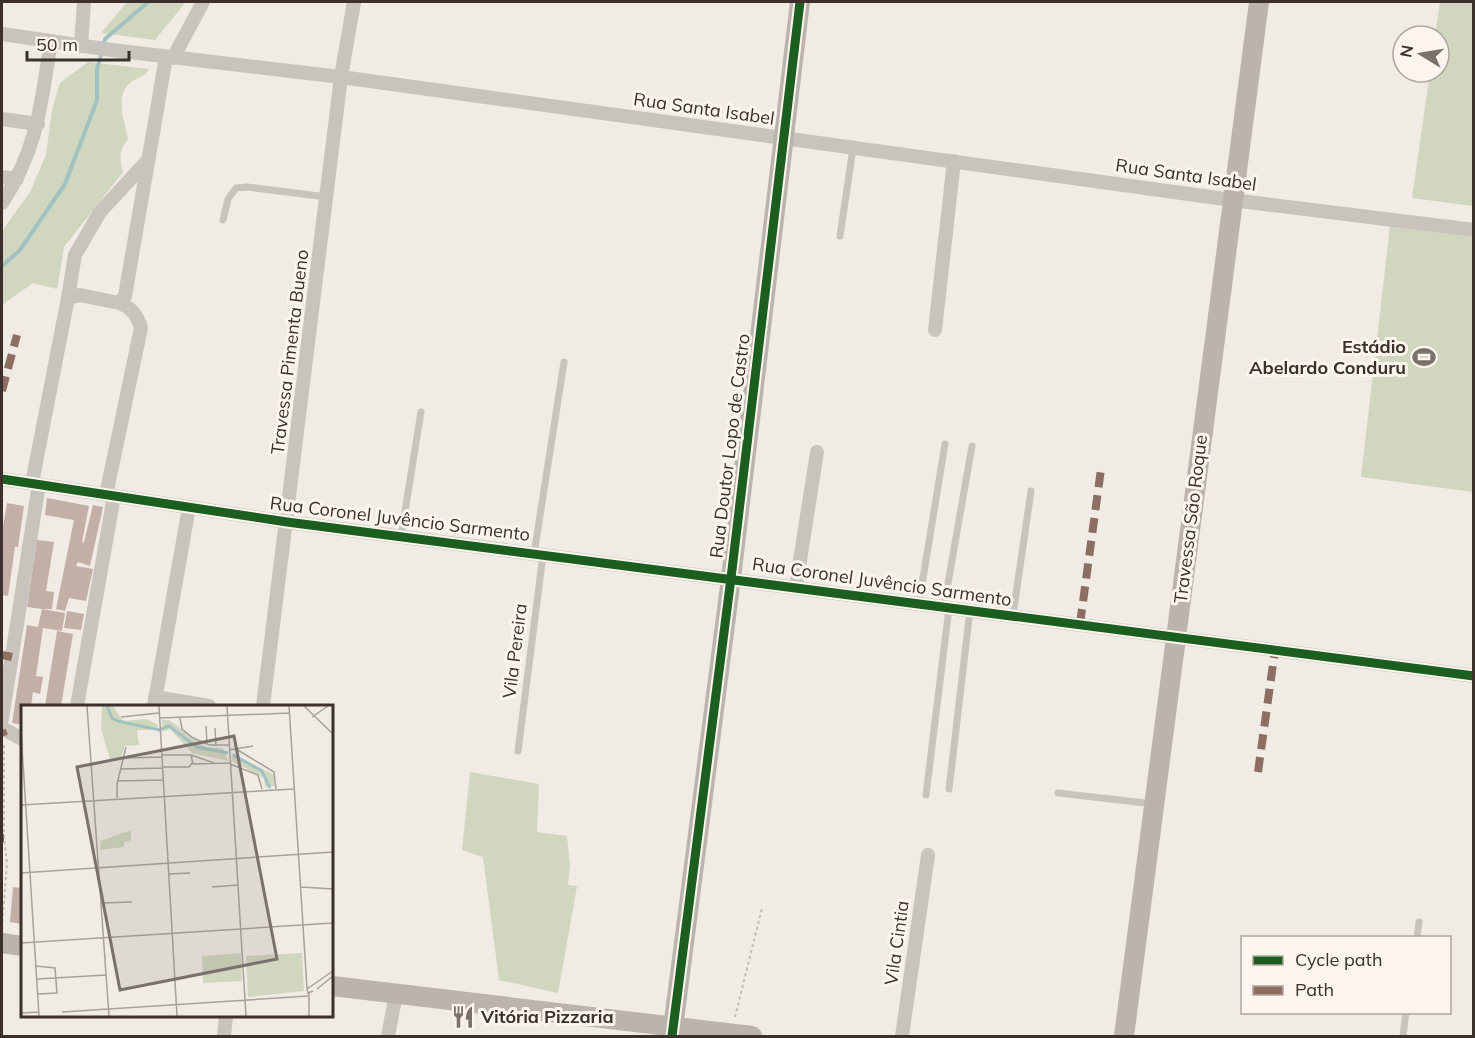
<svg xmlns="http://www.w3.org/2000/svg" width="1475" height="1038" viewBox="0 0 1475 1038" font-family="Mulish,sans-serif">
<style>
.green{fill:#d1d6bf}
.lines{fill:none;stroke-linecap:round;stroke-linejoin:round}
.stream{stroke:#a1c2c1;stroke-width:4}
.building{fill:#c3afa7}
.path{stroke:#c2bbb6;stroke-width:2;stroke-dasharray:3 3;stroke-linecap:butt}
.lane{stroke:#c9c3be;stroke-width:7}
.street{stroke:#c9c3be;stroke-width:14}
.secondary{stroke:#bab3ae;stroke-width:20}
.quiet{stroke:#8d6e63;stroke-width:8;stroke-dasharray:15 8;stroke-linecap:butt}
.cycleway-casing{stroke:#fbf5ee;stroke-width:13}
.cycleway{stroke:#1b5e20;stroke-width:9}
.labels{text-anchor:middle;stroke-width:6;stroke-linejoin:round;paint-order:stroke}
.street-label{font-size:18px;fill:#3b302b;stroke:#fbf5ee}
.poi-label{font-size:18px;font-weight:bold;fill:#3b302b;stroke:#fbf5ee;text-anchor:end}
.inset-river{fill:none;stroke:#a1c2c1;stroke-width:3}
.inset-road{fill:none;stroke:#a8a09b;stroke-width:1.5}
.view{fill:#7a716c;fill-opacity:0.15;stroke:#7a716c;stroke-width:3}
.inset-edge{fill:none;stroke:#3b302b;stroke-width:3}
</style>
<rect width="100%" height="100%" fill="#f0ebe5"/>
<!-- green -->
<path class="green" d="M127,2H186L155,40L101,33Z
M1440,2H1473V206L1412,198L1430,72H1439V36H1435Z
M88,62L149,69C144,78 137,77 130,83C114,96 125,122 128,139C119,151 119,157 123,172L64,247L57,289L33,283L2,305V231L30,192L46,155L52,110L60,83Z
M1390,226L1473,237V492L1361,477Z
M470,772L539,784L537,832L567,836L570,864L568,885L577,886L558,993L499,980L483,857L462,850Z"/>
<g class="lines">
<!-- stream -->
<path class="stream" d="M104,44L105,39L148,2
M2,266L20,250L65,184L97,100V69L102,52"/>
</g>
<!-- building -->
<path class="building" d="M47,498L89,506L82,542H84L93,505L103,507L90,566L78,562L76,566L93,569L86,601L69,598L65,611L56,609L74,520L45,515Z
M7,503L24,506L18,547H15L8,596L2,595V532Z
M37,540L54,542L46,591L54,592L52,609H42L65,613L62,631L43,628L36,676L43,677L40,694L33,692L31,706H22V725L12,723L27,625L38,627L42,609L27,607Z
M67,611L84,614L81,630L64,628Z
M57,631L73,634L61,706H45Z
M13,887L22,888V924L10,922Z"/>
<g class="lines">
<!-- path -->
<path class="path" d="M2,928L7,863L4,838V745
M735,1017L762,908"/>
<!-- lane -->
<path class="lane" d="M223,220L228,199L236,188L247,187L327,197
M840,236L853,148
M401,536L421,412
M534,554L564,362
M919,603L945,444
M944,606L972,446
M1013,615L1031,491
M518,751L543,555
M949,789L970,610
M1058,793L1154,804
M926,795L949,608
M1417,938L1419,922
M1403,1036L1406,1012"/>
<!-- street -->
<path class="street" d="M2,34L112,50L341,77L1232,200L1474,230
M81,46L84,2
M173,58L203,2
M2,119L38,124
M2,177L17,179
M2,203C38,148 41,104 51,41
M68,298L75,255L100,212L149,159
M935,330L954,161
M2,479L287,522L1474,676
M32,483L68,298L80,295L119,303L125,296L166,57
M106,495L141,328C137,315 132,308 119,303
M796,586L817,452
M155,697L209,706
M77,706L114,496
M154,706L189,507
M263,706L341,77L354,2
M2,719L39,484
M2,728L22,739
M224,1036L226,1016
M388,1036L396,994
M902,1036L928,855"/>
<!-- secondary -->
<path class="secondary" d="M2,943L22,946
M332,986L752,1036
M672,1036L731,578L800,2
M1124,1036L1259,2"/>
<!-- quiet -->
<path class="quiet" d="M2,391L17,335
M1080,624L1101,469
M2,655L12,657
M2,730L4,736
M1258,772L1275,650
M2,838H4"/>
<!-- cycleway casing -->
<g class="cycleway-casing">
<path id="cycleway" d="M2,479L287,522L1474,676
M672,1036L731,578L800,2"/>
</g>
<!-- cycleway -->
<use href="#cycleway" class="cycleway"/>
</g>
<!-- icons -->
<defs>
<g id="stadium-bare" transform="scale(1.8)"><path d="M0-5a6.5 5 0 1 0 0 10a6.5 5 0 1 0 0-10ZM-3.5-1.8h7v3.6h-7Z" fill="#7a716c" stroke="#fbf5ee" stroke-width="2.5" paint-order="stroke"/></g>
<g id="restaurant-bare" transform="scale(1.8)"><path d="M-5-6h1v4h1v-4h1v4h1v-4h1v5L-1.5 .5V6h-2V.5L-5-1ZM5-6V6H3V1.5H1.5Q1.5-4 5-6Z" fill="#7a716c" stroke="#fbf5ee" stroke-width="2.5" paint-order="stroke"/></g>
</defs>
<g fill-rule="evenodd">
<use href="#stadium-bare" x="1424" y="357"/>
<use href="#restaurant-bare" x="463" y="1017"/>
</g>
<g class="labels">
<!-- street labels -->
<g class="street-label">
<text transform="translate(704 109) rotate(8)" y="6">Rua Santa Isabel</text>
<text transform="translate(1186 175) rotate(8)" y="6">Rua Santa Isabel</text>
<text transform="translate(290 352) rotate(-83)" y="6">Travessa Pimenta Bueno</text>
<text transform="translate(730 446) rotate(-83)" y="6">Rua Doutor Lopo de Castro</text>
<text transform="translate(400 519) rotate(7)" y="6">Rua Coronel Juvêncio Sarmento</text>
<text transform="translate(1191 519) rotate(-83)" y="6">Travessa São Roque</text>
<text transform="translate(882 582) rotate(8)" y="6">Rua Coronel Juvêncio Sarmento</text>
<text transform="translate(515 651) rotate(-83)" y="6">Vila Pereira</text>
<text transform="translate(897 943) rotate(-82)" y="6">Vila Cintia</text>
</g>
<!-- poi labels -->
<g class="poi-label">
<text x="1406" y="353">Estádio<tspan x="1406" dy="21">Abelardo Conduru</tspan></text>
<text x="481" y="1023" text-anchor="start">Vitória Pizzaria</text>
</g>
</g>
<!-- overview -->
<g transform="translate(21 705)">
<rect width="312" height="312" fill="#f0ebe5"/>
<path d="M81,1H92L102,16L125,14L136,19L137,25H116L118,40L104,41L100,53L89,54L80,24ZM141,15H148L185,42L202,43L207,56L171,48L149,24L142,27ZM211,48L253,70L254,81L244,82L243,73L211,56ZM110,125V136L103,137V142L79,145L80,136ZM220,248L221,276L182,278L181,251ZM281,248L283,286L227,292L225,251Z" fill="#d1d6bf"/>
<path class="inset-river" d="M86,1L91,13L97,16L138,25L148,21L176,42L207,48M212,50L241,66L249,83"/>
<path class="inset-road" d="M66,1L88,311M138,1L156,311M206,1L225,311M268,1L286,283M283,1L312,29M100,12L138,8M291,12L307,1M139,13L269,8M159,13L161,24L172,33L189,40H208M185,21L186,39M194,23L195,41M0,26L18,311M215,44L253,67L255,84M208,45L232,41M141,50H170L172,59L209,58M170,50L193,58M103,53L141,52M209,59L237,70L241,84M141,62H168L171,58M100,64L141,63M96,76L142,75M96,93V79L105,42M0,100L273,84M0,168L312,147M148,169L169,168M191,182L217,180M280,182L312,184M80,198L111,197M0,238L312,218M15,261L34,263L36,288L17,289M16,274L85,270M296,284L312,271M292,286L287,288L286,284L312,266M288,288V311M41,307L287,291M0,308L18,307"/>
<path class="view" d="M213,31L256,254L99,285L56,62Z"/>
<rect width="312" height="312" class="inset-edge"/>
</g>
<!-- border -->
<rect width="1475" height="1038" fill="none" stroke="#3b302b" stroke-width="6"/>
<!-- legend -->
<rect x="1241" y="936" width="210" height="78" fill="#fbf5ee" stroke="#aea6a0" stroke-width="1.5"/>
<rect x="1253" y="956" width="30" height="9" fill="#1b5e20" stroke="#aea6a0" stroke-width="1.5"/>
<text x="1295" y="966" font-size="18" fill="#3b302b">Cycle path</text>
<rect x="1253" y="986" width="30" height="9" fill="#8d6e63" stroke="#aea6a0" stroke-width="1.5"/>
<text x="1295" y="996" font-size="18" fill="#3b302b">Path</text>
<!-- north arrow -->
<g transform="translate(1421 54) rotate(281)"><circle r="28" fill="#fbf5ee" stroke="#aea6a0" stroke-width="1.5"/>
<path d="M0-4.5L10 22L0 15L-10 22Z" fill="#7a716c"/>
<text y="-9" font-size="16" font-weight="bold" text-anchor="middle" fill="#3b302b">N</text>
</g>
<!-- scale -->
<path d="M27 51v9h102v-9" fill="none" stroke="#3b302b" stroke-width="3"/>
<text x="36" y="51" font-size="18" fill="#3b302b" stroke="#fbf5ee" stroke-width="4.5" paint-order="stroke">50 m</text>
</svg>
